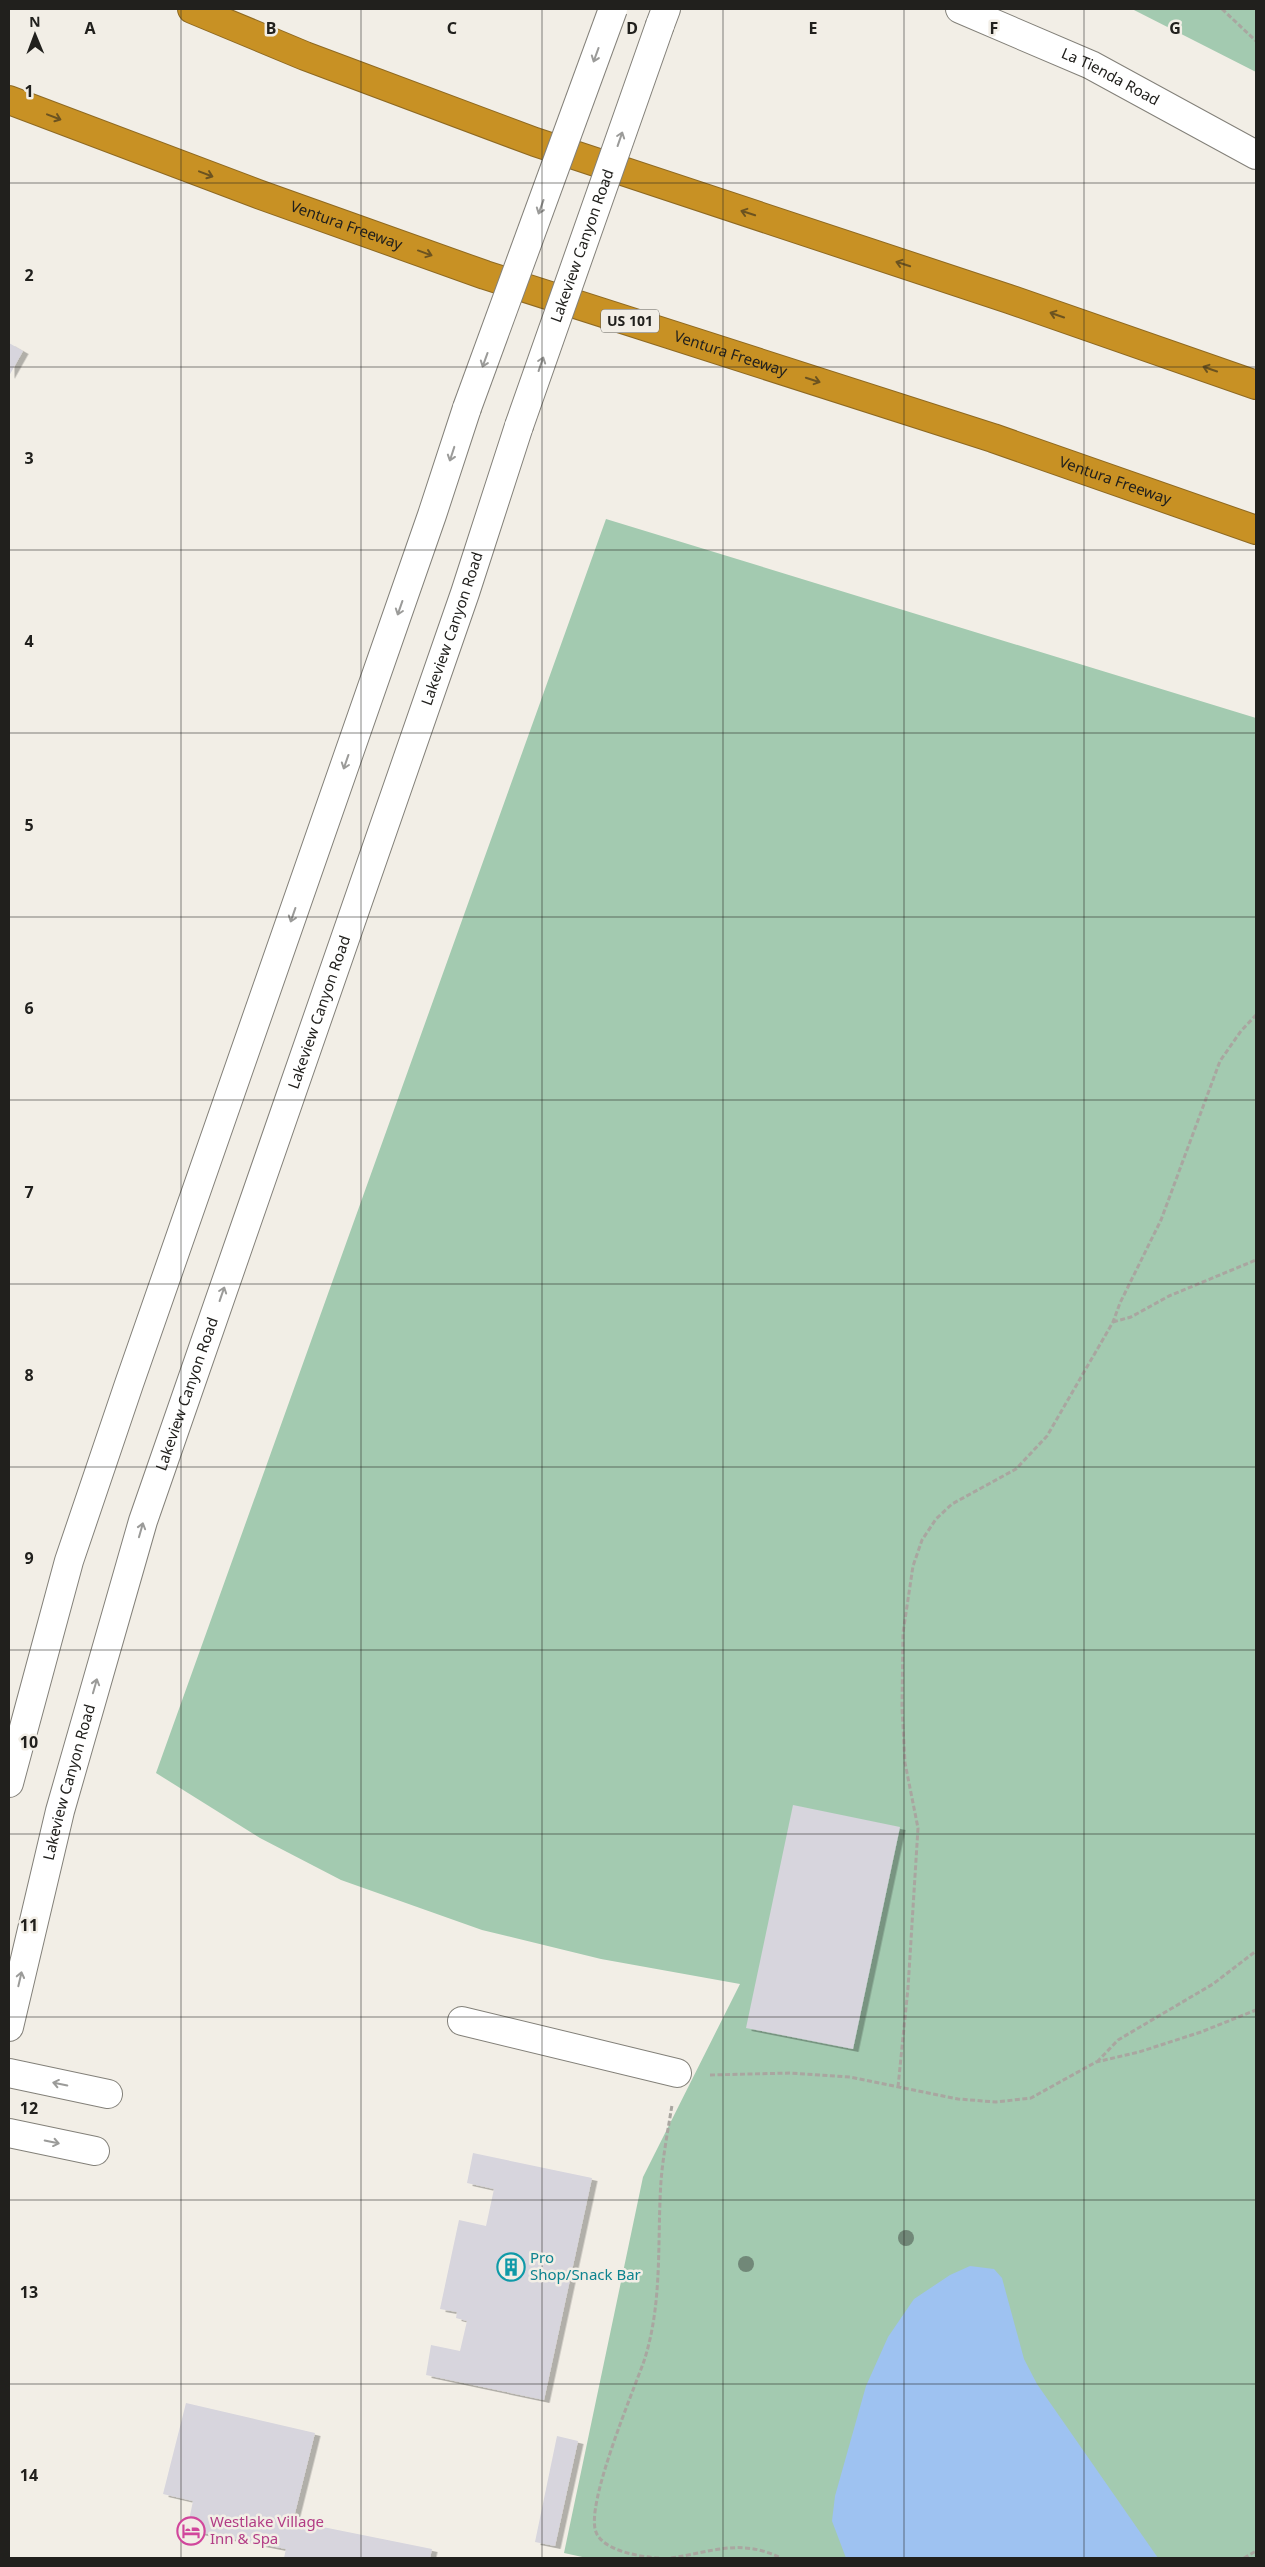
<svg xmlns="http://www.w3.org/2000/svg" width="1265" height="2567" viewBox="0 0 1265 2567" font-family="'Noto Sans',sans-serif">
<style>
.green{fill:#a3cab0}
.water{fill:#9ec2f1}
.building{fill:#d7d5dd;filter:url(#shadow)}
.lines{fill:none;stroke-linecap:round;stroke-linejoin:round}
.minor-casing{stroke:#838079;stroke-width:30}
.highway-casing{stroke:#8e6922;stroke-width:30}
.path{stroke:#a9a6a0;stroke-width:3;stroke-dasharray:5 2.5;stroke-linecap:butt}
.minor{stroke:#fff;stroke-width:28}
.highway{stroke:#c89124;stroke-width:28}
.minor-bridge-casing{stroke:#838079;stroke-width:30;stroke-linecap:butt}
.minor-bridge{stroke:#fff;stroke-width:28}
.tree{fill:#718878}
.oneway{stroke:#9b9b99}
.oneway2{stroke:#6c5320}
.grid{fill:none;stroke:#21201d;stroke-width:1;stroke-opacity:0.55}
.labels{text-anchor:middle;stroke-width:5;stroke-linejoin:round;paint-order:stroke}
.shield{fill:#f2eee6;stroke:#605e59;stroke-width:1}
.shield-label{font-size:14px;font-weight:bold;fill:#21201d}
.street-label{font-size:15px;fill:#21201d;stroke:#f2eee6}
.culture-label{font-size:15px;fill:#0d838f;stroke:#f2eee6;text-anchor:start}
.hotel-label{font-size:15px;fill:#b23c85;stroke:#f2eee6;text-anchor:start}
.grid-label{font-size:16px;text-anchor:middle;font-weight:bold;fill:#21201d;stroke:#f2eee6;stroke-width:5;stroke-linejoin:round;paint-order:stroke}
</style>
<defs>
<filter id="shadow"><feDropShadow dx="5.5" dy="3" stdDeviation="0" flood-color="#0004"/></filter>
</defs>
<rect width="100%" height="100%" fill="#f2eee6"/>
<!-- green -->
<path class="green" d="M1132,9H1256V72Z
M606,519L1256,718V2558H587L564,2553L643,2177L740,1984L601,1959L482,1930L341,1880L260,1838L156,1773Z"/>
<!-- water -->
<path class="water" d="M970,2266L994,2269L1002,2278L1024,2359L1037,2384L1158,2558H846L832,2521L835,2496L866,2386L888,2337L914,2299L950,2275Z"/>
<!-- building -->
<path class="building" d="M9,343L23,351L9,376Z
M793,1805L900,1827L853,2049L746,2028Z
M473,2153L592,2178L544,2400L426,2375L431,2345L460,2351L467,2321L456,2318L457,2312L440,2309L459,2220L486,2226L494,2189L467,2183Z
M186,2403L315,2433L293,2521L432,2549L430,2558H284L286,2549L187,2530L193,2501L163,2494Z
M557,2436L578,2441L555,2546L535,2542Z"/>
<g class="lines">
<!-- minor casing -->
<g class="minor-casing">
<g id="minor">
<path id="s1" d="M960,9L1091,65L1256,155"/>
<path d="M660,25L666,9"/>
<path d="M9,1783L69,1561L129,1384L432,515L467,408"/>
<path d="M462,2021L677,2073"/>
<path id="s2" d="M9,2027L60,1811L143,1521L465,593L519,426"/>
<path d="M9,2073L108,2094"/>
<path d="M9,2133L95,2151"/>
</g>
</g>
<!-- highway casing -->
<g class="highway-casing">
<g id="highway">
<path d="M192,9L305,56L535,142L1009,299L1256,385"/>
<path id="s3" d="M9,100L258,194L485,275L993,438L1256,530"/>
</g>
</g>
<!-- path -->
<path class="path" d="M1222,9L1256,41
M1113,1322L1131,1317L1169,1296L1256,1260
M1097,2062L1118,2040L1213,1984L1256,1951
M710,2075L790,2073L850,2077L958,2099L996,2102L1031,2098L1096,2062L1139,2052L1201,2032L1256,2010
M898,2087L908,1988L918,1828L905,1763L902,1708L903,1633L913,1566L922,1540L936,1519L952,1504L1016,1469L1047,1436L1113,1322L1120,1303L1161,1220L1220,1061L1241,1031L1256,1015
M659,2558C641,2557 603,2551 596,2532C585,2505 633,2392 644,2361C663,2303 657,2241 661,2181C663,2156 668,2130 672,2105
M671,2558C712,2552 740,2538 781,2558
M1244,2558L1256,2551"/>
<!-- minor -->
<use href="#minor" class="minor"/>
<!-- highway -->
<use href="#highway" class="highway"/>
<!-- minor-bridge casing -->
<g class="minor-bridge-casing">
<g id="minor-bridge">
<path d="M467,408L613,9"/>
<path id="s4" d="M519,426L660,25"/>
</g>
</g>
<!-- minor-bridge -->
<use href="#minor-bridge" class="minor-bridge"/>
</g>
<!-- trees -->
<g class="tree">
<circle cx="906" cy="2238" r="8"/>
<circle cx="746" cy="2264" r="8"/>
</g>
<!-- one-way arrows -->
<defs><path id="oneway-shaft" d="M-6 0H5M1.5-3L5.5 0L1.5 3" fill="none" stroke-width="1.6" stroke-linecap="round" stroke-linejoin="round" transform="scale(1.25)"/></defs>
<g class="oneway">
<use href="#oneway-shaft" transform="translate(596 55) rotate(110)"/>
<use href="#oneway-shaft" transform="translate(620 139) rotate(-71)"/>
<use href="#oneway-shaft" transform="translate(541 207) rotate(110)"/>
<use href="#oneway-shaft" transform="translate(485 360) rotate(110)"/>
<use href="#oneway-shaft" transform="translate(541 364) rotate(-71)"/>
<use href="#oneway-shaft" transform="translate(452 454) rotate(108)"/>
<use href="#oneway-shaft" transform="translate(400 608) rotate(109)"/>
<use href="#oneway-shaft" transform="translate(346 762) rotate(109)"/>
<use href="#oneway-shaft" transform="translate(293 915) rotate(109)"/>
<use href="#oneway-shaft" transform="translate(222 1294) rotate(-71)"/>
<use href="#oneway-shaft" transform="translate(141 1530) rotate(-74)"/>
<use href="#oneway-shaft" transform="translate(95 1686) rotate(-74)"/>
<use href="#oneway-shaft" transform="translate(20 1979) rotate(-77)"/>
<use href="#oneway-shaft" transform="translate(60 2084) rotate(-168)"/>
<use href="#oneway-shaft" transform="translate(52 2142) rotate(12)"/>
</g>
<g class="oneway2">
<use href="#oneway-shaft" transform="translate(54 117) rotate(21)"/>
<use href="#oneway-shaft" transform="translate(206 174) rotate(21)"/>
<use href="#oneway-shaft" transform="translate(748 213) rotate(-162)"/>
<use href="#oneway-shaft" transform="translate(425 253) rotate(20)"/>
<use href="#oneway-shaft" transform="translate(903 264) rotate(-162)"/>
<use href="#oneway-shaft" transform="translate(1057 315) rotate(-161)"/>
<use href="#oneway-shaft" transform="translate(1210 369) rotate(-161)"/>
<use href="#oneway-shaft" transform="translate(813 380) rotate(18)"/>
</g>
<!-- grid -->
<path class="grid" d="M181,9V2558M361,9V2558M542,9V2558M723,9V2558M904,9V2558M1084,9V2558M9,183H1256M9,367H1256M9,550H1256M9,733H1256M9,917H1256M9,1100H1256M9,1284H1256M9,1467H1256M9,1650H1256M9,1834H1256M9,2017H1256M9,2200H1256M9,2384H1256"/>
<!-- icons -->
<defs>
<g id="building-ring" transform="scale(1.4375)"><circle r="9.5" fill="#f2eee6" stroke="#0f9aa8" stroke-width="1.5"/><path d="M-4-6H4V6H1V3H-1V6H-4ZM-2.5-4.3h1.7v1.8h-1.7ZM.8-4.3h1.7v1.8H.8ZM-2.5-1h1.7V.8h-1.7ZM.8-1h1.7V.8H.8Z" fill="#0f9aa8"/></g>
<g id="hotel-ring" transform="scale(1.4375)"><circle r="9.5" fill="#f2eee6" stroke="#d1479c" stroke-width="1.5"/><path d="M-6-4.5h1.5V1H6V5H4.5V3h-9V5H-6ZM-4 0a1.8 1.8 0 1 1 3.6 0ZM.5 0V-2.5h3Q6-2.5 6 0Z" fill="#d1479c"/></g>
</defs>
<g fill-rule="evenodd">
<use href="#building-ring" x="511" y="2267"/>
<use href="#hotel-ring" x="191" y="2531"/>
</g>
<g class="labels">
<!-- shield labels -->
<rect class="shield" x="601" y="309.5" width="58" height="23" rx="4"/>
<g class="shield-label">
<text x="630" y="326">US 101</text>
</g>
<!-- street labels -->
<g class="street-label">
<text dy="5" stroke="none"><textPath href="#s1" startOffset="165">La Tienda Road</textPath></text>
<text dy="5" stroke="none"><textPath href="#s3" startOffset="360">Ventura Freeway</textPath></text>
<text dy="5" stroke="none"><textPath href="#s4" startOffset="191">Lakeview Canyon Road</textPath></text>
<text dy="5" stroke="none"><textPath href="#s3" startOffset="765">Ventura Freeway</textPath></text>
<text dy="5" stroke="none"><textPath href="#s3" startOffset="1170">Ventura Freeway</textPath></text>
<text dy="5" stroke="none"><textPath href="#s2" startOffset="1468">Lakeview Canyon Road</textPath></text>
<text dy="5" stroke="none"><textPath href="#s2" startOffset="1062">Lakeview Canyon Road</textPath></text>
<text dy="5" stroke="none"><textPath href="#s2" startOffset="658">Lakeview Canyon Road</textPath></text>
<text dy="5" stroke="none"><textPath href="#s2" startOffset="252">Lakeview Canyon Road</textPath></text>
</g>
<!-- culture labels -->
<g class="culture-label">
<text x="530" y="2263">Pro<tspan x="530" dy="17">Shop/Snack Bar</tspan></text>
</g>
<!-- hotel labels -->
<g class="hotel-label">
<text x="210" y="2527">Westlake Village<tspan x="210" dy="17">Inn &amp; Spa</tspan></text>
</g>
</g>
<g class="grid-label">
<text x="90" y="34">A</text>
<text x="271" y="34">B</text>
<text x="452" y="34">C</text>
<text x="632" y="34">D</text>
<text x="813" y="34">E</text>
<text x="994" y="34">F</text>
<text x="1175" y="34">G</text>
<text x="29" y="97">1</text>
<text x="29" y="281">2</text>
<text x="29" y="464">3</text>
<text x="29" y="647">4</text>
<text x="29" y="831">5</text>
<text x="29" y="1014">6</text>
<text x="29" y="1198">7</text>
<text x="29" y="1381">8</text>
<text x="29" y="1564">9</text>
<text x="29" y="1748">10</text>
<text x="29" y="1931">11</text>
<text x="29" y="2114">12</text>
<text x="29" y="2298">13</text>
<text x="29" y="2481">14</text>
</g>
<!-- border -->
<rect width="1265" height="2567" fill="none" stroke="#21201d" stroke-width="20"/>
<!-- north arrow -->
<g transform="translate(35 35) rotate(359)" stroke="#f2eee6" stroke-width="4" paint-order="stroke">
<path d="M0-4L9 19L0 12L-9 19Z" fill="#21201d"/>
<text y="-8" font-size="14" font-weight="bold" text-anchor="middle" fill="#21201d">N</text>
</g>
</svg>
